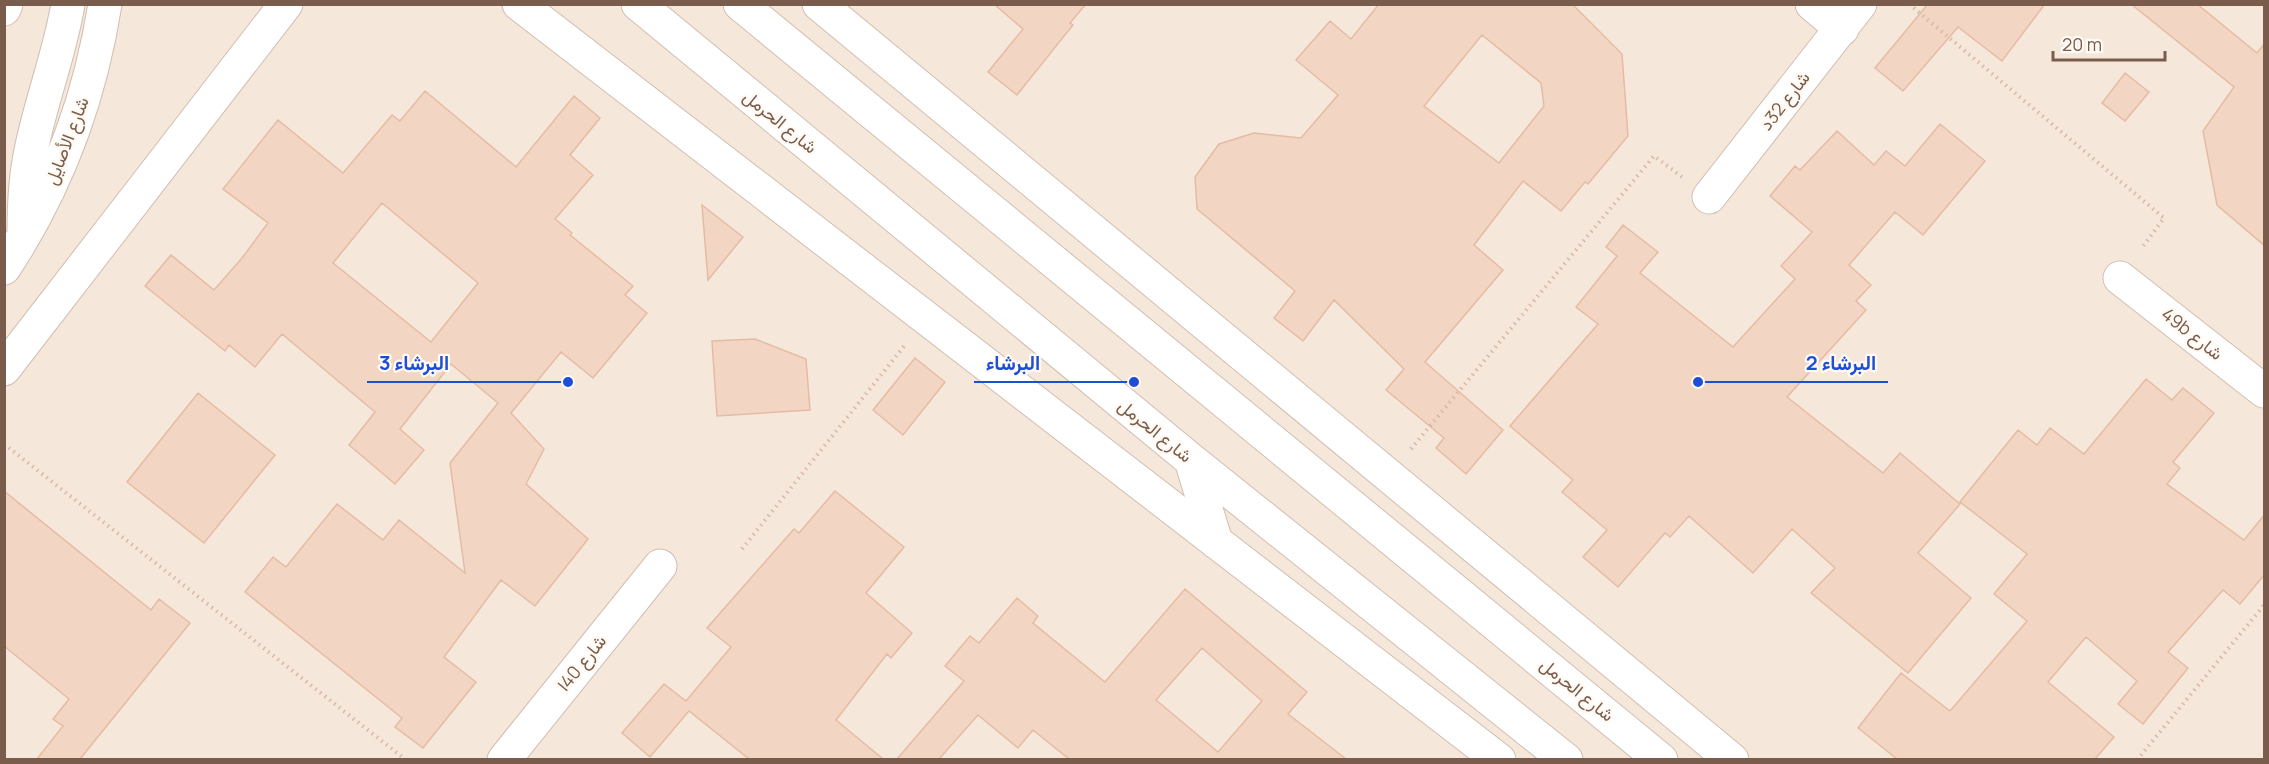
<svg xmlns="http://www.w3.org/2000/svg" width="2269" height="764" viewBox="0 0 2269 764" font-family="Manrope,Vazirmatn,sans-serif">
<style>
.residential{fill:#f5e8da}
.building{fill:#f3d5c3;stroke:#e6bba3;stroke-width:1.5;fill-rule:evenodd}
.lines{fill:none;stroke-linecap:round;stroke-linejoin:round}
.minor-casing{stroke:#d1beb0;stroke-width:35}
.tertiary-casing{stroke:#d1beb0;stroke-width:35}
.path{stroke:#d9b8a5;stroke-width:4;stroke-dasharray:1.5 4.5;stroke-linecap:butt}
.minor{stroke:#fff;stroke-width:33}
.tertiary{stroke:#fff;stroke-width:33}
.labels{text-anchor:middle;stroke-width:4.5;stroke-linejoin:round;paint-order:stroke}
.street-label{font-size:18px;fill:#7a5c4d;stroke:#fffaf3}
.leader{fill:none;stroke:#1d4ed8;stroke-width:2}
.callout-dot{fill:#1d4ed8;stroke:#fffaf3;stroke-width:2}
.callout-label{font-size:20px;text-anchor:middle;font-weight:bold;fill:#1d4ed8;stroke:#fffaf3;stroke-width:4.5;stroke-linejoin:round;paint-order:stroke}
</style>
<rect width="100%" height="100%" fill="#fdf6ec"/>
<!-- residential -->
<path class="residential" d="M4,5H2264V759H5Z"/>
<!-- building -->
<path class="building" d="M994,4H1086L1070,23L1073,25L1017,95L988,72L1023,29Z
M1379,4H1572L1622,54L1628,136L1588,184L1585,182L1561,211L1523,181L1474,245L1503,270L1425,362L1503,430L1466,474L1436,448L1444,438L1386,390L1404,369L1334,300L1303,341L1274,318L1295,291L1197,209L1195,177L1219,144L1254,133L1301,138L1338,95L1296,60L1330,21L1351,39ZM1482,35L1541,83L1544,106L1499,163L1424,106Z
M1928,4H2045L2002,61L1958,27L1903,91L1875,68Z
M2131,4H2197L2257,53L2265,43V246L2217,205L2203,131L2234,87Z
M2125,73L2149,92L2125,121L2102,103Z
M425,91L516,167L574,96L600,118L570,155L593,175L555,219L572,233L570,235L633,286L625,295L647,313L593,378L561,352L511,413L544,449L526,484L588,539L535,606L501,580L444,657L476,682L423,748L395,727L402,718L245,592L273,557L286,567L337,504L383,540L399,520L465,573L450,463L498,403L451,364L400,429L424,450L395,484L349,445L375,412L282,334L255,367L229,345L225,351L145,286L171,255L214,290L242,258L268,223L223,189L278,120L343,173L392,115L400,121ZM382,203L478,283L431,342L333,263Z
M1940,124L1985,161L1923,235L1895,212L1849,265L1871,285L1856,301L1866,310L1787,397L1883,473L1900,453L1960,504L1918,553L1971,598L1908,673L1811,593L1835,568L1792,529L1753,573L1689,516L1670,537L1665,533L1618,587L1583,557L1607,530L1562,492L1573,480L1510,426L1598,324L1576,307L1617,256L1606,247L1623,225L1658,252L1640,273L1733,347L1795,279L1781,266L1812,232L1770,196L1795,166L1800,170L1837,131L1874,165L1886,151L1905,166Z
M702,205L743,237L708,280Z
M755,339L806,359L810,410L717,416L712,341Z
M915,358L945,382L903,435L873,410Z
M2146,379L2172,400L2183,388L2214,413L2173,462L2180,468L2167,484L2244,540L2265,514V574L2240,604L2223,590L2168,652L2188,668L2143,724L2118,704L2137,681L2086,637L2048,682L2114,737L2095,759H1897L1858,728L1901,673L1950,711L2027,621L1994,594L2027,554L1960,502L2018,430L2037,445L2050,428L2084,454Z
M198,393L275,455L204,543L127,482Z
M4,491L151,610L159,599L190,623L80,759H37L63,726L53,719L69,699L4,646Z
M835,491L904,547L866,593L912,633L891,658L887,654L836,720L883,759H749L689,711L650,757L622,733L664,684L686,701L731,647L707,628L794,529L799,533Z
M1185,589L1307,692L1288,714L1346,759H1069L1033,730L1018,748L978,715L939,759H897L964,681L945,666L970,636L979,643L1017,598L1038,616L1033,623L1105,682ZM1202,648L1262,701L1218,752L1156,700Z"/>
<g class="lines">
<!-- minor casing -->
<g class="minor-casing">
<path id="minor" d="M519,4L1499,760
M819,4L1732,760
M1812,4L1842,29
M1709,197L1860,4
M2120,278L2264,391
M4,369L286,4
M504,760L660,566"/>
</g>
<!-- tertiary casing -->
<g class="tertiary-casing">
<path id="tertiary" d="M638,4L1191,460L1566,760
M740,4L1661,760
M4,9L6,4
M24,230C24,207 25,184 29,161C38,108 59,58 68,4
M4,268C57,188 90,99 105,4
M1191,460L1216,542"/>
</g>
<!-- path -->
<path class="path" d="M1909,4L2164,218L2141,249
M4,444L406,760
M1411,449L1654,156L1682,177
M742,549L905,345
M2137,760L2264,605"/>
<!-- minor -->
<use href="#minor" class="minor"/>
<!-- tertiary -->
<use href="#tertiary" class="tertiary"/>
</g>
<g class="labels">
<!-- street labels -->
<g class="street-label">
<text transform="translate(1785 101) rotate(-52)" y="6">شارع 32د</text>
<text transform="translate(780 122) rotate(39)" y="6">شارع الحرمل</text>
<text transform="translate(67 141) rotate(-69)" y="6">شارع الأصايل</text>
<text transform="translate(2192 334) rotate(38)" y="6">49b شارع</text>
<text transform="translate(1155 431) rotate(39)" y="6">شارع الحرمل</text>
<text transform="translate(582 663) rotate(-51)" y="6">شارع 40ا</text>
<text transform="translate(1577 690) rotate(39)" y="6">شارع الحرمل</text>
</g>
</g>
<!-- callouts -->
<path class="leader" d="M568 382L461 382H367M1698 382L1794 382H1888M1134 382L1052 382H974"/>
<g class="callout-dot">
<circle cx="568" cy="382" r="6"/>
<circle cx="1698" cy="382" r="6"/>
<circle cx="1134" cy="382" r="6"/>
</g>
<g class="callout-label">
<text x="414" y="370">البرشاء 3</text>
<text x="1841" y="370">البرشاء 2</text>
<text x="1013" y="370">البرشاء</text>
</g>
<!-- border -->
<rect width="2269" height="764" fill="none" stroke="#7a5c4d" stroke-width="12"/>
<!-- scale -->
<path d="M2053 51v9h112v-9" fill="none" stroke="#7a5c4d" stroke-width="3"/>
<text x="2062" y="51" font-size="18" fill="#7a5c4d" stroke="#fffaf3" stroke-width="4.5" paint-order="stroke">20 m</text>
</svg>
